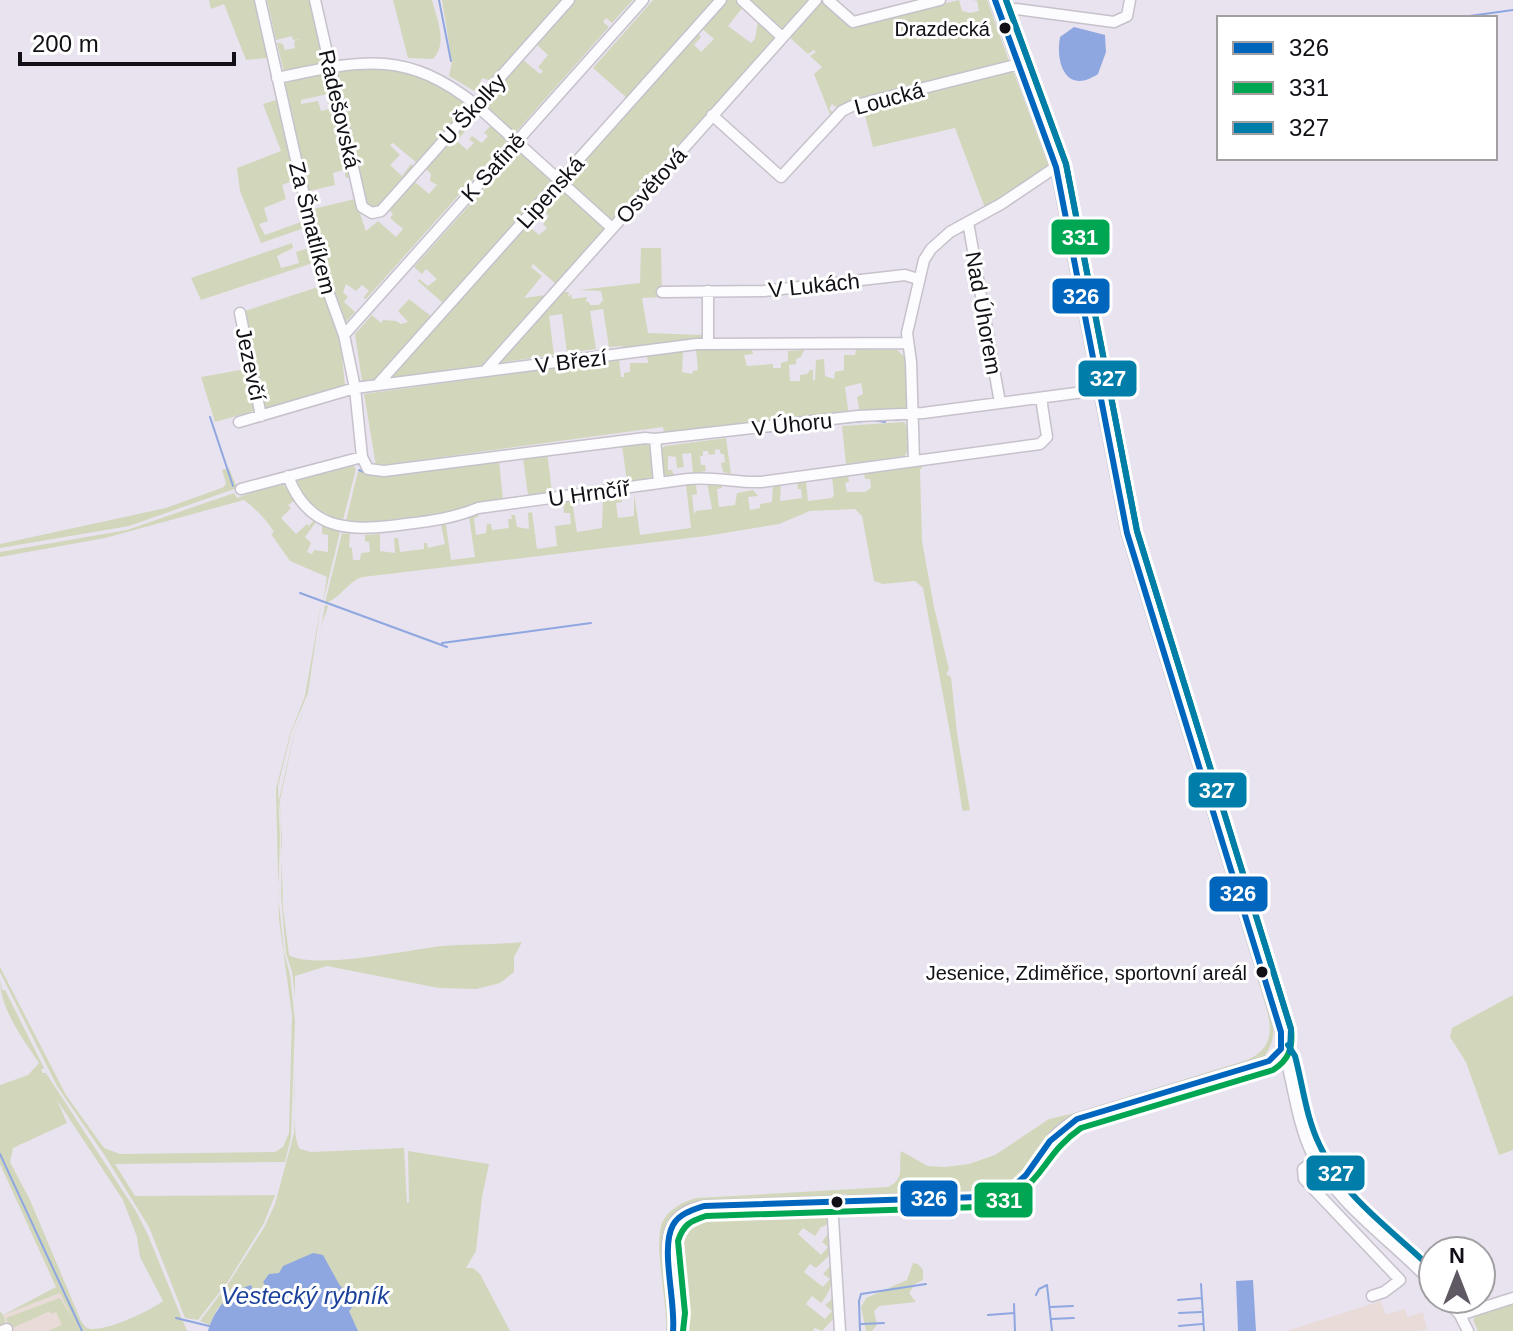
<svg xmlns="http://www.w3.org/2000/svg" width="1513" height="1331" viewBox="0 0 1513 1331" font-family="Helvetica,sans-serif">
<style>
.education{fill:#e8dbd8}
.green{fill:#d2d7bb;fill-rule:evenodd}
.water{fill:#8fa7e0}
.lines{fill:none;stroke-linecap:round;stroke-linejoin:round}
.stream{stroke:#8fa7e0;stroke-width:2}
.minor-casing{stroke:#c6c1cb;stroke-width:13}
.minor{stroke:#fcfbfd;stroke-width:10}
.bus-1-casing{stroke:#fff;stroke-width:12}
.bus-2-casing{stroke:#fff;stroke-width:12}
.bus-3-casing{stroke:#fff;stroke-width:12}
.bus-1{stroke:#0065bd;stroke-width:6}
.bus-2{stroke:#00a651;stroke-width:6}
.bus-3{stroke:#007da8;stroke-width:6}
.bus-dot{fill:#130f17;stroke:#fff;stroke-width:3}
.labels{text-anchor:middle;stroke-width:6;stroke-linejoin:round;paint-order:stroke}
.bus-label{font-size:20px;fill:#130f17;stroke:#fff;text-anchor:end}
.street-label{font-size:22px;fill:#130f17;stroke:#fff}
.water-label{font-size:24px;font-style:italic;fill:#1b419a;stroke:#fff}
.line-badge{stroke:#fff;stroke-width:3}
.badge-label{font-size:22px;text-anchor:middle;font-weight:bold;fill:#fff}
</style>
<rect width="100%" height="100%" fill="#e9e3ef"/>
<!-- education -->
<path class="education" d="M61,1293L79,1331H10L2,1315Z
M1381,1301L1386,1315L1405,1309L1407,1317L1423,1312L1427,1329L1419,1331H1287Z"/>
<!-- green -->
<path class="green" d="M209,0H254L267,58L246,60L224,4L211,9Z
M267,0H311L324,64L284,73L277,43L283,42L279,44H283L285,50L295,48L294,41L299,39L293,40L292,36L276,40Z
M393,0H432C437,19 448,44 433,59L408,58Z
M442,0H564L492,81L482,78L476,92L449,76L452,62Z
M575,0H633L612,23L606,18L603,22L609,27L514,134L481,105L522,59L540,74L543,71L538,67L548,55L536,44Z
M653,0H715L627,98L593,68Z
M727,0H735L743,7L728,26L751,43L755,39L758,21L777,37L612,221L566,180L697,33L701,37L694,45L701,52L714,39L701,28Z
M748,0H810L785,28L780,29Z
M821,0L851,26L959,0L962,11L970,13L979,11L977,1L973,0H987L1009,61L839,109L832,104L829,109L835,114L831,117L814,74L822,67L810,56L816,52L814,50L808,54L789,37Z
M383,68C416,73 443,86 470,105L418,164L393,143L390,145L400,155L390,165L402,176L411,164L415,168L378,208L365,205L336,71Z
M1010,71L1014,73L1048,164L1047,168L1024,186L985,208L955,128L873,147L863,108Z
M327,73L332,93L301,100V104L318,101L321,111L329,109L327,99L333,98L350,177L346,178L344,170L333,173L335,185L309,191L285,82Z
M276,100L297,187L293,189L290,182L282,185L286,199L264,208L268,221L259,224L265,235L301,222L307,227L261,243L240,191L237,168L281,151L263,104Z
M491,125L508,140L366,299L363,298L369,291L362,285L356,291L346,284L343,292L348,297L344,302L355,312L346,322L326,267L313,209L355,199L366,231L378,221L396,237L403,229L390,218L393,214L389,210L414,181L429,194L437,185L430,181L431,174L425,168L462,127L466,130L457,141L467,150L474,143L469,139L472,136L482,143L488,136L484,133Z
M519,150L554,181L444,304L418,281L419,279L428,286L437,279L426,269L422,274L414,267Z
M560,186L606,228L556,284L533,264L531,267L542,276L524,298L546,295L484,365L390,378L526,224L539,235L547,228L543,224L549,216L541,208Z
M292,243L293,248L277,256L281,268L299,263L296,252L312,247L316,262L201,300L191,278Z
M641,248H661L662,297L642,298L648,333L702,335L704,339L624,352L622,346L609,347L603,309L590,311L596,349L567,353L562,314L549,316L554,355L498,363L560,292H569L568,297L571,294L572,299L587,297L586,302H589L590,305H599L603,300L601,291L579,290L640,283Z
M321,286L340,338L345,385L338,390L264,411L242,312Z
M409,299L432,317L377,379L362,381L355,334L372,315L381,323L383,320L396,321L401,324L408,322L398,311Z
M702,349L752,350L753,354L744,355L747,366L773,364V368H781V363L788,361V351L804,350L801,357L796,359V364L789,365L790,381H800V375L807,374L810,370H813V380H815L816,360L824,359L825,376L834,379L835,372L844,370V355H855L856,349L897,350L907,359L909,407L906,411L860,414L857,397L863,394L861,383L845,387L849,416L832,417L831,413L664,433L663,427L376,466L364,394L619,359L621,377H624V373L630,372V363H648L647,356L683,351L682,372L692,374L693,371L698,370L696,350Z
M246,369L254,411L215,422L201,377Z
M904,422C910,429 910,448 905,456L846,464L842,426Z
M726,438L731,474L723,472L721,463L725,462L724,454H721L719,449L715,450V454L709,455L708,451H703V456H700L701,465H705L706,471L693,473L691,453L682,454L684,467L677,468L676,457L668,456V470H672L674,476L664,475L660,449L665,446Z
M643,443H651L655,477L635,483V481L627,482L622,445Z
M547,452L552,492L528,495L523,458L499,461L503,499L477,502L454,512L345,525L358,471L379,475Z
M352,464L356,469L342,524L331,520L332,517L318,509L316,511L309,505L295,479Z
M933,464L924,465L920,470L922,541L934,607L949,669L946,674L951,677L957,733L970,810L963,811L962,808L951,738L923,588L915,581L883,584L874,581L862,516L855,509L810,511L779,524L706,536L363,577C347,581 341,599 325,603L342,533L350,534L349,547L352,548L353,560H360L361,553L370,552L369,542L365,541V535L380,534V551L395,553L394,538H398L400,552L424,549V543H427L428,548L445,544L441,525H446L451,560L475,557L469,517L478,514V517L474,518L476,535L486,533L487,524H491L492,530L509,528L508,519H512L511,515H515L517,527L529,529L528,513L532,512L537,549L557,546L555,526L571,524L570,513H564L563,502L572,501L577,532L602,528L603,497L621,494L622,502L616,503L618,518L634,516V493L640,535L691,528L686,485L696,484L697,494L692,495L694,514L696,511L712,509L707,483H722V488L717,489L719,507L735,505L737,493L753,490L758,496L748,497L750,510L760,508V504L772,502L773,485L781,484L780,501L802,498L801,489H798L797,482L806,481L808,501L832,498L834,495L832,477L848,475L849,482L845,483L847,492H865L871,488L870,479H865L864,473Z
M229,468L237,488L129,526L0,548V544L166,508L224,487L226,483L222,470Z
M278,483L285,486L294,501L288,505L291,508L281,518L296,534L307,524L309,526L314,520L316,522L305,537L311,543L307,552L312,554L314,550L328,552V535L322,534V526L340,532L323,602L327,577L290,561L271,534L274,532C267,520 256,509 244,500L105,538L0,557V552L127,530L234,493L237,498Z
M321,604L308,693L291,733L278,786L280,839L278,894L284,952L290,975L295,1021L291,1137L285,1162L115,1164L135,1196L275,1195L264,1223L229,1280L198,1320L185,1318L149,1227L105,1156L57,1086L0,972V967L66,1095L104,1148L120,1154L275,1152L283,1147L289,1133L292,1015L279,919L276,789L290,734L305,696Z
M325,605L328,606L322,624L310,695L294,735L280,800L283,908L289,955C314,970 409,950 441,946C468,944 495,945 522,942L514,957V972L500,983L476,989L439,988L327,966L295,976V997L292,972L286,953L281,895L282,837L279,800L294,734L310,695Z
M0,980L2,990H5L44,1068L41,1070L43,1073H46L136,1211L148,1235L187,1331H48L62,1325L56,1312L51,1314L50,1311L10,1329L6,1318L60,1298L73,1319L60,1293L3,1315L7,1326L0,1329V1311L3,1315L56,1287L0,1164V1085L28,1075L39,1063C23,1039 0,1009 0,980ZM57,1100L123,1200L137,1237L140,1257L163,1301C148,1312 109,1330 91,1329C85,1328 85,1326 81,1321L30,1200L10,1162L13,1148L67,1123Z
M1262,980C1270,1007 1283,1033 1263,1058L1067,1121C1038,1138 1033,1178 1003,1188C996,1191 986,1191 978,1192L976,1187L971,1193L851,1198L846,1194L818,1197V1199C791,1200 700,1198 682,1208C671,1214 663,1227 662,1238C661,1270 673,1299 669,1331H666C668,1301 653,1247 662,1223C668,1209 684,1201 697,1198L888,1187C906,1179 898,1165 901,1151L928,1166L945,1167L969,1164L995,1155L1049,1119L1075,1113L1244,1061C1285,1046 1267,1012 1258,981Z
M1513,995V1150L1499,1155L1466,1062L1450,1037L1452,1028Z
M295,1058C295,1076 291,1137 300,1149L311,1152L404,1148L407,1203L409,1202L408,1151L489,1164L482,1197L476,1251L466,1268H473L480,1274L510,1331H358L348,1311L354,1303L313,1253C294,1264 273,1271 264,1295L241,1290L217,1309L210,1325L200,1321L230,1281L265,1226L275,1204L294,1133Z
M1003,1198L1009,1204L842,1212L844,1206Z
M822,1208L829,1212L830,1220L825,1226L821,1227L815,1236L803,1228L798,1234L821,1255L828,1247L822,1242L827,1235H831L833,1252L816,1268L810,1264L804,1272L823,1287L830,1279L823,1274L831,1265C834,1279 831,1292 821,1303L812,1296L806,1304L825,1319L832,1311L825,1305L833,1298L837,1315L822,1331L815,1328L812,1331H677L672,1241C675,1232 677,1225 685,1219C709,1200 791,1209 822,1208Z
M913,1263L918,1264L923,1270V1280L915,1284L909,1293L916,1302L879,1306L874,1311L877,1325L872,1331H866L861,1307L866,1298L907,1280Z
M1513,1302V1331H1478L1473,1320L1478,1313Z"/>
<!-- water -->
<path class="water" d="M1074,27L1105,35L1106,52L1098,74C1067,95 1055,64 1060,37Z
M313,1253L323,1255L339,1284L355,1304L349,1311L358,1331H208C215,1307 231,1291 251,1285L254,1292L264,1295L267,1288L263,1282L269,1274L279,1273L283,1266Z
M1253,1280L1256,1331H1238L1236,1281Z"/>
<g class="lines">
<!-- stream -->
<path class="stream" d="M439,0L451,61
M1455,18L1513,10
M210,417L233,486
M874,420L885,422
M895,420L901,419
M829,424L864,421
M788,429L817,425
M764,432L782,430
M359,470L371,475H383
M300,593L447,647
M442,643L591,623
M0,1154L82,1331
M1201,1284L1204,1331
M1036,1295L1039,1289L1047,1285L1052,1331
M1178,1300L1201,1298
M1014,1304L1015,1331
M1051,1307L1073,1306
M1179,1313L1201,1312
M988,1315L1014,1313
M176,1318L209,1326
M1051,1319L1074,1318
M861,1324L884,1323
M1179,1326L1202,1324
M860,1331L859,1301L861,1294L926,1284"/>
<!-- minor casing -->
<g class="minor-casing">
<path id="minor" d="M260,0L304,195L328,291L344,335L355,388L362,457L368,469L384,471L645,438L655,439L858,416L923,413L1099,390
M315,0L362,207L372,213L381,211L569,0
M742,0L782,37
M828,0L853,22L940,0
M999,12L1016,9L1114,22L1127,16L1130,0
M277,78C359,61 405,48 476,105L612,228
M712,115L781,177L842,111L852,106L1019,64
M968,222L1000,403
M662,292L764,291L905,275L918,279
M240,313L261,416
M344,335L643,0
M708,344V291
M486,370L816,0
M378,384L721,0
M239,422L355,388L697,344L908,343
M655,439L659,483
M914,460L911,362L907,333L924,260L931,249L950,232L1001,204L1056,167
M288,476C309,534 355,531 406,524C432,521 454,518 478,508L688,479C713,476 736,483 761,482L1040,444L1047,437L1041,398
M241,489L362,457
M1280,1051L1286,1059C1294,1090 1298,1125 1312,1154C1336,1204 1395,1243 1433,1284
M1315,1160L1303,1169L1304,1179L1400,1280L1384,1292L1372,1296
M832,1202L840,1331
M1446,1299L1460,1315L1468,1331
M1460,1315L1513,1298
M2,1331L7,1329
M673,1331C684,1288 638,1218 704,1206L979,1197C1045,1188 1028,1146 1077,1119L1269,1061C1282,1054 1283,1045 1281,1032L1127,533L1056,167L995,0"/>
</g>
<!-- minor -->
<use href="#minor" class="minor"/>
<!-- bus-1 casing -->
<g class="bus-1-casing">
<path id="bus-1" d="M673,1331C676,1302 660,1248 673,1225C679,1214 692,1210 704,1206L979,1197L1000,1192L1015,1185L1026,1175L1050,1141L1077,1119L1269,1061L1281,1049V1032L1127,533L1056,167L995,0"/>
</g>
<!-- bus-2 casing -->
<g class="bus-2-casing">
<path id="bus-2" d="M683,1331L685,1313L678,1241C683,1225 690,1221 706,1216L979,1207C1046,1194 1035,1160 1081,1128L1273,1070C1289,1060 1293,1048 1291,1029L1137,531L1066,164L1006,0"/>
</g>
<!-- bus-3 casing -->
<g class="bus-3-casing">
<path id="bus-3" d="M1006,0L1066,164L1137,531L1291,1029L1290,1052
M1288,1045L1295,1056C1303,1086 1306,1118 1320,1146C1343,1198 1394,1231 1433,1270"/>
</g>
<!-- bus-1 -->
<use href="#bus-1" class="bus-1"/>
<!-- bus-2 -->
<use href="#bus-2" class="bus-2"/>
<!-- bus-3 -->
<use href="#bus-3" class="bus-3"/>
</g>
<!-- markers -->
<g class="bus-dot">
<circle cx="1005" cy="28" r="7"/>
<circle cx="1262" cy="972" r="7"/>
<circle cx="837" cy="1202" r="7"/>
</g>
<g class="labels">
<!-- bus labels -->
<g class="bus-label">
<text x="990" y="36">Drazdecká</text>
<text x="1247" y="980">Jesenice, Zdiměřice, sportovní areál</text>
</g>
<!-- street labels -->
<g class="street-label">
<text transform="translate(889 98) rotate(-15)" y="8">Loucká</text>
<text transform="translate(340 109) rotate(77)" y="8">Radešovská</text>
<text transform="translate(472 109) rotate(-48)" y="8">U Školky</text>
<text transform="translate(493 167) rotate(-48)" y="8">K Safině</text>
<text transform="translate(651 185) rotate(-48)" y="8">Osvětová</text>
<text transform="translate(550 192) rotate(-48)" y="8">Lipenská</text>
<text transform="translate(313 228) rotate(76)" y="8">Za Šmatlíkem</text>
<text transform="translate(814 285) rotate(-6)" y="8">V Lukách</text>
<text transform="translate(984 313) rotate(80)" y="8">Nad Úhorem</text>
<text transform="translate(571 361) rotate(-7)" y="8">V Březí</text>
<text transform="translate(251 364) rotate(78)" y="8">Jezevčí</text>
<text transform="translate(792 424) rotate(-6)" y="8">V Úhoru</text>
<text transform="translate(589 493) rotate(-8)" y="8">U Hrnčíř</text>
</g>
<!-- water labels -->
<g class="water-label">
<text x="305" y="1304">Vestecký rybník</text>
</g>
</g>
<g class="line-badge">
<rect x="1050" y="218" width="61" height="38" rx="8" fill="#00a651"/>
<rect x="1051" y="277" width="60" height="38" rx="8" fill="#0065bd"/>
<rect x="1077" y="359" width="61" height="39" rx="8" fill="#007da8"/>
<rect x="1187" y="771" width="61" height="38" rx="8" fill="#007da8"/>
<rect x="1208" y="875" width="61" height="38" rx="8" fill="#0065bd"/>
<rect x="1305" y="1154" width="61" height="38" rx="8" fill="#007da8"/>
<rect x="899" y="1179" width="60" height="39" rx="8" fill="#0065bd"/>
<rect x="973" y="1181" width="61" height="38" rx="8" fill="#00a651"/>
</g>
<g class="badge-label">
<text x="1080" y="245">331</text>
<text x="1081" y="304">326</text>
<text x="1108" y="386">327</text>
<text x="1217" y="798">327</text>
<text x="1238" y="901">326</text>
<text x="1336" y="1181">327</text>
<text x="929" y="1206">326</text>
<text x="1004" y="1208">331</text>
</g>
<!-- legend -->
<rect x="1217" y="16" width="280" height="144" fill="#ffffff" stroke="#a19fa2" stroke-width="2"/>
<rect x="1233" y="42" width="40" height="12" fill="#0065bd" stroke="#a19fa2" stroke-width="2"/>
<text x="1289" y="56" font-size="24" fill="#130f17">326</text>
<rect x="1233" y="82" width="40" height="12" fill="#00a651" stroke="#a19fa2" stroke-width="2"/>
<text x="1289" y="96" font-size="24" fill="#130f17">331</text>
<rect x="1233" y="122" width="40" height="12" fill="#007da8" stroke="#a19fa2" stroke-width="2"/>
<text x="1289" y="136" font-size="24" fill="#130f17">327</text>
<!-- north arrow -->
<g transform="translate(1457 1275)"><circle r="38" fill="#ffffff" stroke="#a19fa2" stroke-width="2"/>
<path d="M0-6L14 30L0 20L-14 30Z" fill="#5e5963"/>
<text y="-12" font-size="22" font-weight="bold" text-anchor="middle" fill="#130f17">N</text>
</g>
<!-- scale -->
<path d="M20 52v12h214v-12" fill="none" stroke="#130f17" stroke-width="4"/>
<text x="32" y="52" font-size="24" fill="#130f17" stroke="#ffffff" stroke-width="6" paint-order="stroke">200 m</text>
</svg>
